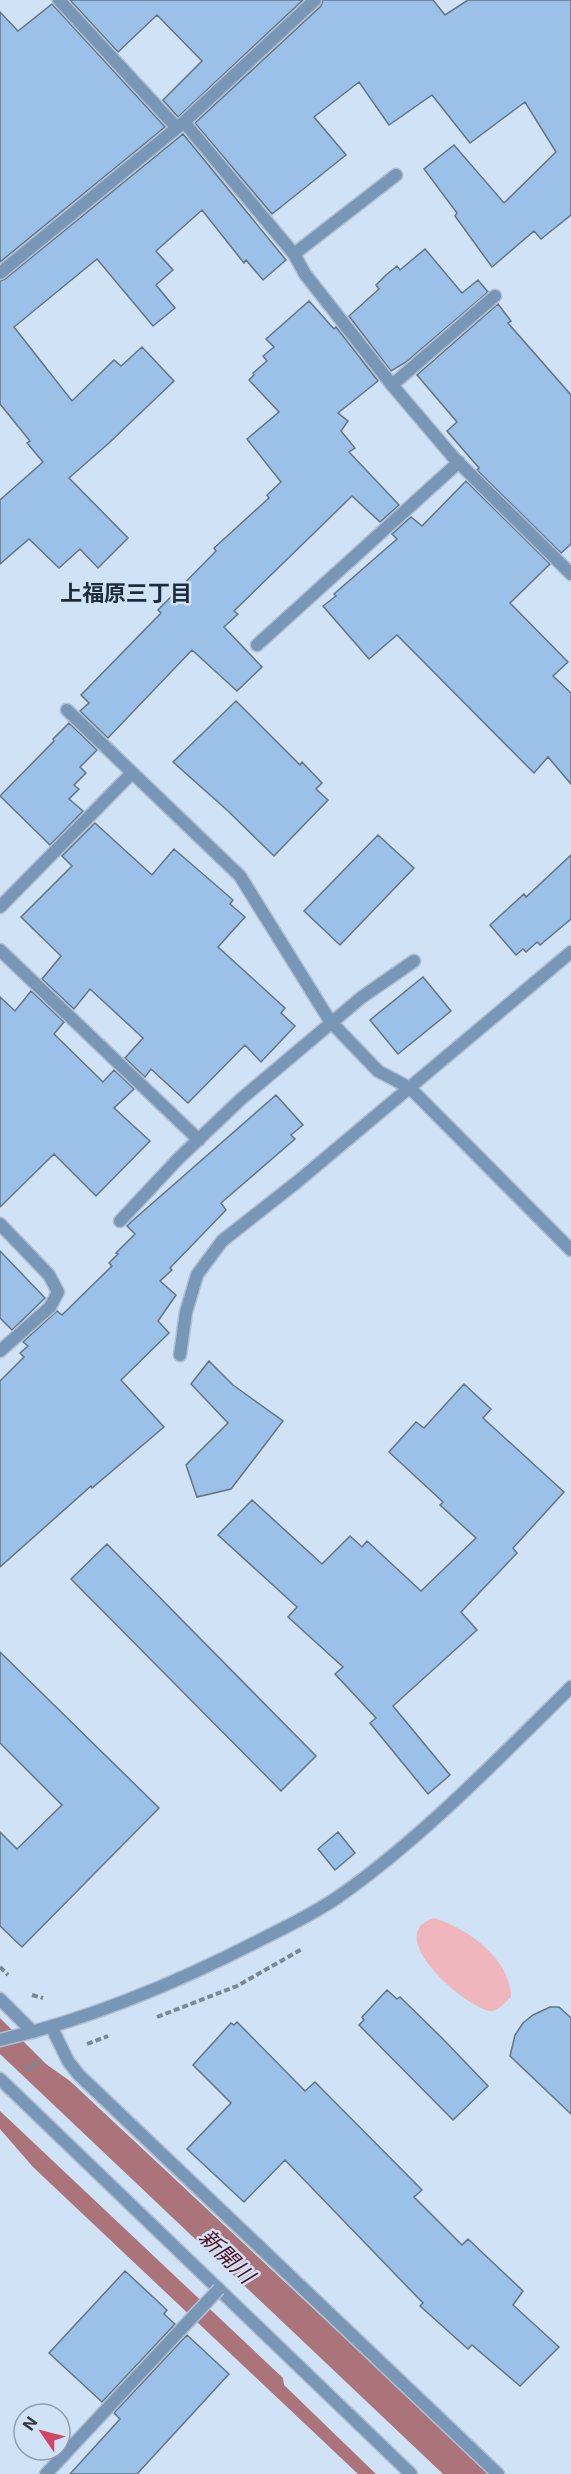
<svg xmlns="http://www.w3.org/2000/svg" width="571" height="2474" viewBox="0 0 571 2474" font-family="Inter,'Noto Sans JP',sans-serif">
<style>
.green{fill:#efb7bd}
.water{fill:#ab747b}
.building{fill:#9bc1e8;stroke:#637485;stroke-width:1.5}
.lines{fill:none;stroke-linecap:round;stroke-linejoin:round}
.service-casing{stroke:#b0c0d2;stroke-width:15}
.minor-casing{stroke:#b0c0d2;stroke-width:15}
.tertiary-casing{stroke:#b0c0d2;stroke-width:15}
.path{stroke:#7b8895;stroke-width:4;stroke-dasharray:6 3;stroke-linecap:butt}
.service{stroke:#7897b6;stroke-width:12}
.minor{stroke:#7897b6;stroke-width:12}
.tertiary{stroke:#7897b6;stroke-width:12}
.minor-bridge-casing{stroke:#b0c0d2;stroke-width:15;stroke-linecap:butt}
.minor-bridge{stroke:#7897b6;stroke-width:12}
.labels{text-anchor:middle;stroke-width:5;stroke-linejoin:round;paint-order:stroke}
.neighbourhood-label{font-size:22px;font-weight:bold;fill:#1e2c3b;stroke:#d0e2f6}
.water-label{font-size:22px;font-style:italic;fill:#541021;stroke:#d0e2f6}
</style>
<rect width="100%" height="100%" fill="#d0e2f6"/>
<!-- green -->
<path class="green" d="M434,1918C467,1928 511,1959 511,1997C506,2001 500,2010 493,2011C473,2014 378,1935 434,1918Z"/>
<!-- water -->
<path class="water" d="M0,2018L46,2064L70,2081L490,2474H443L0,2054Z
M0,2111L283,2378L284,2385L376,2474H358L33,2167L0,2129Z"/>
<!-- building -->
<path class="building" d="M70,0H303L178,117L163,100L202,61L157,15L118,52Z
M323,0H433L445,15L468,0H571V215L541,239L534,231L492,267L455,216L457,213L424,169L454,145L504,203L556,152L525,102L470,143L432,95L389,125L359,82L314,117L346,155L272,214L195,123L321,6Z
M52,4L165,127L0,262V12L18,31Z
M183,134L286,260L263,280L246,260L244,263L202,210L156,251L173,270L156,285L175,308L153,326L97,259L14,327L72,401L114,360L121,366L142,347L174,381L109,443L69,478L128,538L98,568L80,549L59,568L29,539L0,564V500L43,462L27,443L30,441L0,404V281L5,279Z
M425,249L462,293L478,280L488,292L406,362L391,371L349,316L379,289L376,285L386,275L397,266L400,270Z
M309,301L334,329L336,327L378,381L338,413L348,421L341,431L355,448L349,452L399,505L380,522L352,496L234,611L238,614L224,627L262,667L237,691L192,650L108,738L80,711L89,703L81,695L161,613L158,610L216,551L214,548L269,498L267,495L281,482L247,439L279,412L249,380L254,375L253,373L267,361L263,356L274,347L266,339Z
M498,304L511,321L508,323L571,395V544L561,553L477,470L479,468L447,431L457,422L417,375Z
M466,481L550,564L510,603L568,662L553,676L571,693V784L548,757L534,773L397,635L369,659L323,606L336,596L334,594L397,539L392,534L411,517L422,526Z
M236,701L300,765L302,762L322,783L316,789L328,800L274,856L228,811L173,762Z
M69,723L97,750L80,767L86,773L74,785L79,789L69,799L83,811L50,845L0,796L54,741L53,739Z
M95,823L152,875L174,849L233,900L230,904L245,917L218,947L285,1008L281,1013L295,1026L261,1062L245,1045L188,1103L151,1069L145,1077L125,1058L143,1038L90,989L74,1009L42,979L61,956L21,917L72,866L62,856Z
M378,835L414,868L340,945L304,911Z
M571,855V919L540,945L537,942L526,952L523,949L516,955L490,925L524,894L526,897Z
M423,977L451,1011L398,1054L370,1020Z
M31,991L64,1022L54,1034L103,1082L114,1070L134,1089L114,1108L150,1141L96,1196L54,1154L0,1207V997L15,1011Z
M276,1095L303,1125L291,1135L295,1139L221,1203L226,1210L170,1268L172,1270L160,1281L176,1295L158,1321L169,1333L121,1380L164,1427L92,1488L91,1486L0,1567V1381L24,1357L20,1353L28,1346L23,1342L57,1311L62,1315L112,1266L109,1263L118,1254L116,1253L135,1234L127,1226L131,1222Z
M0,1251L45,1298L12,1330L0,1318Z
M209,1361L233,1385L283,1421L231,1489L197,1497L186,1465L228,1423L191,1384Z
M464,1384L491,1409L483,1418L564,1492L513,1548L517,1553L461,1612L477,1630L393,1706L450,1775L428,1794L370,1723L376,1718L335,1674L343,1667L288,1617L297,1607L218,1535L252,1500L322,1564L350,1536L362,1547L367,1541L421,1591L476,1538L440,1505L443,1502L389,1452L416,1422L424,1428Z
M107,1544L316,1756L281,1791L71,1579Z
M0,1652L159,1808L22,1947L0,1926V1832L17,1849L62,1805L0,1743Z
M338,1832L355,1853L335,1870L318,1849Z
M387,1990L397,1999L400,1997L442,2038L488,2086L453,2120L359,2025L364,2020L362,2017Z
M550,2007H559L571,2018V2114L510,2056L515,2035L523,2023L533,2015Z
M237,2022L305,2091L315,2082L422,2190L414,2197L462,2245L468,2239L523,2291L513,2305L559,2347L520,2386L472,2345L468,2349L420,2306L423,2303L285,2160L244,2202L187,2149L231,2103L193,2065L231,2023L234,2025Z
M125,2271L167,2310L164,2314L175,2324L102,2402L49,2353Z
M187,2335L229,2374L137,2474H70L120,2419L114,2413Z"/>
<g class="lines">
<!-- service casing -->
<g class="service-casing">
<path id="service" d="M294,254L396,175
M392,385L495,296"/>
</g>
<!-- minor casing -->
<g class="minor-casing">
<path id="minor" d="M59,0L177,128
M184,122L294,254L305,274L392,385L454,458L571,574
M0,273L184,122L315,0
M257,645L459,462
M67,710L240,876L330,1021L378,1071L410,1088L571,1250
M0,907L132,773
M0,950L199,1140
M120,1221L178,1159L241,1099L362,997L414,961
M0,1224L49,1275L58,1292L50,1307L0,1351
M180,1355L186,1312L197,1275L222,1241L297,1182L571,952
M0,1999L33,2032
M52,2028L68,2061L79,2075L498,2474
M0,2079L411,2474
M46,2474L187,2323"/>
</g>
<!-- tertiary casing -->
<g class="tertiary-casing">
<path id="tertiary" d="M0,2040C91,2019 179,1982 262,1939C288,1926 315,1913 338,1897C421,1839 499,1758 571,1687"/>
</g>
<!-- path -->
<path class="path" d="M0,1967L8,1975
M32,1995L43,1998
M157,2017L237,1986L302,1949
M87,2044L108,2036
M24,2070L41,2061"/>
<!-- service -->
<use href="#service" class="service"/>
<!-- minor -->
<use href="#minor" class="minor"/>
<!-- tertiary -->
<use href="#tertiary" class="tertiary"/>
<!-- minor-bridge casing -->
<g class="minor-bridge-casing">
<path id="minor-bridge" d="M187,2323L219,2289"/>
</g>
<!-- minor-bridge -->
<use href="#minor-bridge" class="minor-bridge"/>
</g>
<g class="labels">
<!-- neighbourhood labels -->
<g class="neighbourhood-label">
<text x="126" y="601">上福原三丁目</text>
</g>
<!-- water labels -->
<g class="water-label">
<text transform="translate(227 2256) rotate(44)" y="8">新開川</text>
</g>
</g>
<!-- north arrow -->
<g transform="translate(42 2432) rotate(305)"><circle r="28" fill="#d0e2f6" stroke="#919eae" stroke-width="1.5"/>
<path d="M0-4.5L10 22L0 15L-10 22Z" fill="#d44465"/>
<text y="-9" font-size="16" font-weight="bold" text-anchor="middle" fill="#323941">N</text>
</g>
</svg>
